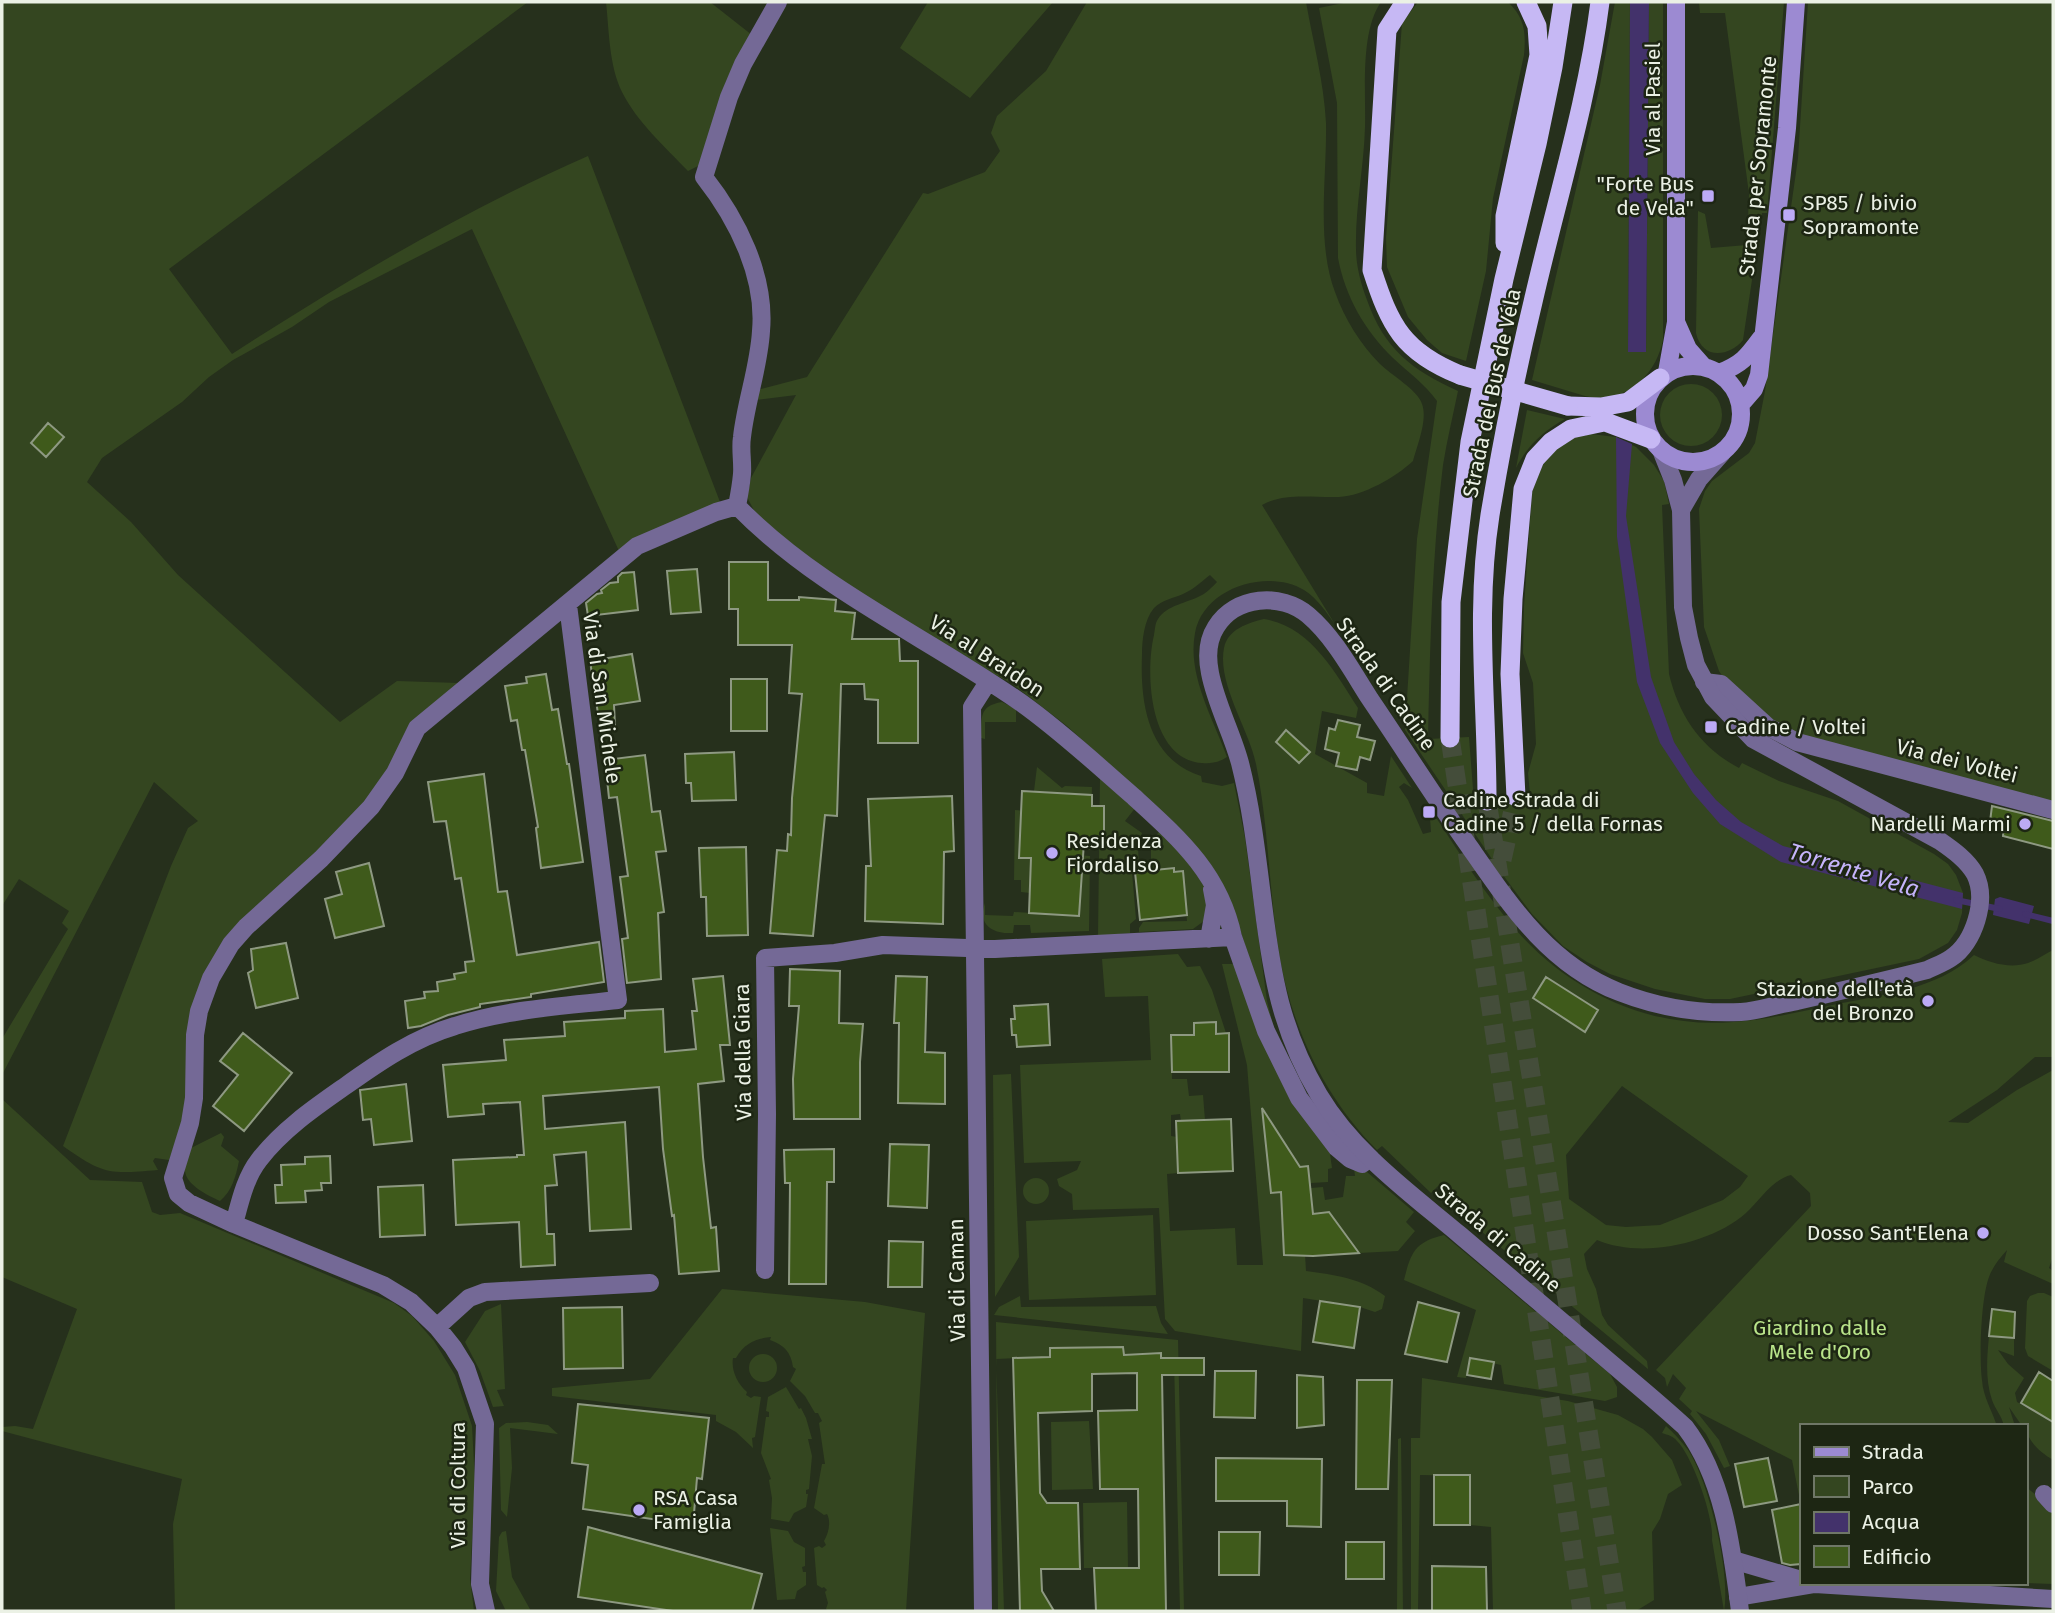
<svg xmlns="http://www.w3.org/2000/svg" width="2055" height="1613" viewBox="0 0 2055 1613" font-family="'Fira Sans',sans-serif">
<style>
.green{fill:#344620;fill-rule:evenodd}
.water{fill:#43326b}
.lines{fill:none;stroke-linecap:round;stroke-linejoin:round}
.stream{stroke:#43326b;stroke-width:6}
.building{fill:#3f5a1b;stroke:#8e9982;stroke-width:2}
.trunk-tunnel{stroke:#444d3a;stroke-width:19;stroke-dasharray:19 10;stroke-linecap:butt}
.minor{stroke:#746996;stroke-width:18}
.tertiary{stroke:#746996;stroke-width:18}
.secondary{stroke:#9c8ad2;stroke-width:18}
.trunk{stroke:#c6b8f4;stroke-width:19}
.trunk-bridge{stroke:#c6b8f4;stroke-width:19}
.poi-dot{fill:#bcaaf5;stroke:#1d2613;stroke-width:2.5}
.labels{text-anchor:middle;stroke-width:5;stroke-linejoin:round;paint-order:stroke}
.street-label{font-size:21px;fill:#ebf1e5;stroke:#1d2613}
.poi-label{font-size:21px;fill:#ebf1e5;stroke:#1d2613;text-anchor:start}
.park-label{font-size:21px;fill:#b9e48a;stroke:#1d2613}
.water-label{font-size:23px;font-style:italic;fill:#c5b4fb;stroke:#1d2613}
</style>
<rect width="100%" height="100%" fill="#26301c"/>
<!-- green -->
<path class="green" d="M2,2H528L169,269L232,354C345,281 464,210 588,156L720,502L619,551L472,229L329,302L292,327L233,360L209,377L182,402L102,458L87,482L131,522L178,575L340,722L397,681L459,683L372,798L221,948L185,1118L169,1160L155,1158L153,1161L158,1170C109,1174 104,1175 63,1146L171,866L188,828L198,821L154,782L2,1075V1039L68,929L62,923L69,911L19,879L2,906Z
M606,2H710L752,35L726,81L702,164L688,171C665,147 637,122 622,92C609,66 609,30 606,2Z
M928,2H1053L970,98L900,48Z
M1087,2H1306C1313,42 1324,82 1326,123C1327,176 1316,242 1335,292C1344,318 1361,345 1380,364C1391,375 1418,390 1422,404C1428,420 1417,445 1413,461C1396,477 1363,496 1339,497C1313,498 1285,492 1262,505L1336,626C1327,613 1318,599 1304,590C1267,568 1203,588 1195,633C1187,675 1213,718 1227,757C1220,762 1211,764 1202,763C1149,759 1145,673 1154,635C1155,630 1155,623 1158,619C1167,605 1187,603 1200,596C1207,593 1212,587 1217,582L1210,575C1201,582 1194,589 1183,594C1174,598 1162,600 1154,608C1144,620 1142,640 1142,655C1140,704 1148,759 1201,776L1202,782L1222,786L1234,783L1245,838L1267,1001L1276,1036L1269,1020L1237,920L1098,754L1067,726L1011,683L941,646L843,583L758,518L747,497L751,478L796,395L756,400L753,391L807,377L923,193L928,194L985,172L1000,151L991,133L997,116L1046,71Z
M1348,2H1381C1360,32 1366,91 1365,127C1364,167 1355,208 1356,249C1356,266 1361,284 1367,300C1384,349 1412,370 1458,391C1453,415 1447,440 1443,465C1432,556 1430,647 1428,739L1469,737L1474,802L1530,794L1528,773L1536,744L1533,683L1523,653L1524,606L1532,493L1535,479L1542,461L1571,438L1591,434L1616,437L1636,447L1654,465L1664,481L1669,504L1662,505L1669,674C1679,716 1701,748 1739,768L1742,763L1779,781L1838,801L1934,854L1948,864L1956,875L1963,893L1962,913L1957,930L1948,943L1919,959L1730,999H1705L1655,989L1610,974L1587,962L1563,946L1532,914L1500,871L1405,730L1417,539L1437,401C1425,384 1409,373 1393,358C1365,331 1345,296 1338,258L1337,103L1319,8Z
M1418,2H1508C1525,18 1526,33 1524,55L1493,198L1486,271L1466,361L1442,353L1427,340L1408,317L1387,267L1386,238L1402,23Z
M1615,2H1630L1628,352H1646L1649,2H1663V339C1657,375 1624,406 1585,396C1567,391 1550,385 1532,380L1600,85Z
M1699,2H1784L1767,213H1762L1743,340C1729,357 1702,360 1696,333L1698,211L1705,214L1711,248L1747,245L1749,194L1725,13H1700Z
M1808,2H2053V805L1792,735L1727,683L1719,671L1704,627L1699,509L1705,491L1712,481L1749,453L1755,443L1765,391L1798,158Z
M1660 415a31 31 0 1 1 62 0a31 31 0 1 1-62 0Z
M1527,410L1565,419C1542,432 1528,445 1516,468Z
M1264,619C1310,626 1335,672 1358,708L1356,718L1322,711L1315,754L1367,783V793L1384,796L1391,756L1412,788L1404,783L1399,787L1408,800L1423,834L1431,832L1430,818L1437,819C1462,857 1486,896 1517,931C1571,992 1650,1029 1733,1022C1766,1020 1799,1012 1832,1005C1880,995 1937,990 1974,955C1989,963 2011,969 2028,963C2037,960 2045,954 2053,950V1057H2035L1997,1090L1948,1122L1968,1123L2017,1090L2053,1070V1256L2049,1268L2053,1271V1284L2004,1262L2007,1250C1999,1259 1993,1266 1989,1277C1981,1298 1979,1357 1982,1380C1983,1397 1992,1410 1997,1426H1801V1505L1792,1460L1696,1411L1719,1440L1730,1466L1724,1468L1706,1434L1690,1414L1692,1411L1679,1399L1686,1388L1673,1374L1667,1387L1665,1378L1656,1370L1811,1206L1810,1193L1791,1175C1772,1180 1761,1199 1746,1213C1711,1244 1641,1259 1597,1240L1584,1254L1587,1269L1596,1289L1602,1315L1608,1325L1647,1361L1648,1369L1459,1213L1438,1186L1431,1193L1382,1146L1377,1150C1325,1098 1293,1030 1280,959C1269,895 1269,828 1256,764C1249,729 1217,684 1224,648C1228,629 1248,623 1264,619ZM1622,1086L1748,1176L1740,1187L1723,1200L1660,1225L1626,1227L1606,1225L1569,1199L1566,1155Z
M1002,702L1016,709V722H985V739L981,738C982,718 978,706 1002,702Z
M1037,767L1062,788L1065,786L1092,787L1090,850L1064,849L1085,836L1086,794L1034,791Z
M1100,777L1136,807L1125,821L1142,833L1138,847L1139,868L1132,872L1136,919L1130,924V933L1098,936Z
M1015,810L1034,812L1030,893L1021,892V880H1014Z
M1160,831L1199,870L1208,897L1204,921L1193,929L1139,932V928L1143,922L1187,921L1183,872H1174V868L1151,871V841Z
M1064,854L1090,856L1089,931L1031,933L1030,925H1014L1013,933C993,934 977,925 985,903V915L1013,916L1014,912L1079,916L1082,866Z
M1178,954L1187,967L1200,966L1212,990L1226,1033H1216L1215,1022L1195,1023L1194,1035H1171L1172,1079H1187L1189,1096L1203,1095L1205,1120L1181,1121L1180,1114L1171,1115V1136L1177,1137L1178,1173L1167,1174L1170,1231L1235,1228L1237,1265H1263L1247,1065L1222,964H1237L1329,1147L1332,1168L1328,1169V1182L1311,1183V1188L1323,1187L1325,1200L1343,1197L1346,1176H1355L1354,1168L1367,1172L1414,1212L1406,1222L1415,1231L1398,1251L1359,1253L1282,1217L1284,1255L1305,1254L1306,1271C1335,1275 1361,1278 1385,1296L1382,1309L1375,1312L1360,1307L1303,1298L1301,1351L1175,1331L1165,1319L1159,1208L1073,1210L1072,1194L1059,1186L1057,1179L1077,1170L1081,1161L1024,1163L1020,1065L1151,1060L1148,996L1105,997L1102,959Z
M1011,1074L1019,1257L995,1297L993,1075Z
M2,1099L90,1180L142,1182L152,1212L160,1215L180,1213L394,1303L412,1316L434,1341L455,1375L472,1426L475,1483L470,1579L474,1611H175L173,1524L182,1479L2,1431V1427L15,1426L33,1429L77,1309L2,1277Z
M221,1133L224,1137L221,1146L239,1161C236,1176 232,1191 220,1201C209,1196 186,1185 185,1171C184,1165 189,1155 191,1148Z
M1023 1191a13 13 0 1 1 26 0a13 13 0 1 1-26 0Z
M1153,1215L1156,1295L1029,1300L1026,1221Z
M1444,1235L1610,1374L1617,1387V1397L1605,1401L1504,1384L1501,1365L1470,1358L1466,1378L1457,1377L1476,1310L1404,1280C1411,1252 1415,1242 1444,1235Z
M722,1289L865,1302L925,1313L906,1611H828L826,1609L828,1603L825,1592L827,1590L824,1587L822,1588L817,1585L814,1548L819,1546L822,1548L826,1545L824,1541C829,1533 831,1521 827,1514L824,1515L814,1508L822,1464H825L819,1423L822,1421L818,1413H815L805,1396L790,1381L796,1369L793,1367C791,1352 784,1345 770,1340L771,1337C757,1338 744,1343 736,1358H733C731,1370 737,1383 747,1392L746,1395L751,1398L754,1396L761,1397L755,1437L752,1438L753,1448L736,1432L716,1421V1415L552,1396V1388L650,1379Z
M2038,1293H2044L2053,1297V1371L2028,1356L2025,1348L2027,1301L2030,1296Z
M1020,1296L1021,1307L1156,1306L1161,1323L1168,1334L994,1315L999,1307Z
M501,1304L505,1389L497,1390L504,1406L493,1407L480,1371L465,1342L485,1311Z
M996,1322L1178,1340L1184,1611H1180L1174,1360H1161V1354L1124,1365L1123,1347L1050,1348V1365L1037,1357L996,1359L1004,1611H998Z
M1989,1336L2014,1338V1356L1998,1350L2008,1364L2024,1378L2015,1393L2017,1402L2053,1423V1460C2040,1452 2028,1442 2025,1426H2022L2009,1407L2015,1426H2004C2002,1416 1995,1409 1992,1400C1985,1379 1987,1357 1989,1336Z
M749 1368a14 14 0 1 1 28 0a14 14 0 1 1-28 0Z
M1422,1378L1568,1401L1618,1415L1643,1429L1652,1437L1672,1460L1682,1485L1668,1494L1660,1519L1652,1532L1654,1600L1636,1611H1493L1491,1527L1470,1525V1476L1420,1475L1418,1611H1411V1438H1420Z
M786,1387L799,1409L801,1408L806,1418L812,1439H808L812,1456L809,1489L806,1490V1494H808L806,1507L794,1513L789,1522L771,1519L772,1498L769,1480L771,1479L761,1453L766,1417H769V1412L766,1411L768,1397Z
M1089,1421L1093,1489L1052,1490L1051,1422Z
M527,1422L548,1425L558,1434L510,1428L512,1468L507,1517L501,1510L499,1428L506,1423Z
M1666,1426C1674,1433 1681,1441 1688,1450C1709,1481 1731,1575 1724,1611L1712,1540C1714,1518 1693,1457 1677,1441C1673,1436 1668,1435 1662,1433Z
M1401,1438L1403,1611H1397L1398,1439Z
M2025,1486L2053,1509V1584L2025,1583Z
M1127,1502L1128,1568H1084L1083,1503Z
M770,1528L788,1531L794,1542L805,1548V1566L802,1567L803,1572H806V1585L797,1591L795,1599L777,1600Z
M506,1531L512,1577L531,1611H506L496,1591L499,1537L502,1532Z"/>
<!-- water -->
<path class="water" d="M1630,2H1649L1646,352H1628Z
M1616,437L1632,444L1626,516L1651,677L1674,742L1694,774L1716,800L1741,822L1783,846L1963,893L1962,909L1781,862L1720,824L1693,793L1660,743L1637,682L1617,537Z
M2000,897L2034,906L2029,924L1993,915L1995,899Z"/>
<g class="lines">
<!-- stream -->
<path class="stream" d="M1956,900L2000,909
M2025,914L2053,921"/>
</g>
<!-- building -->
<path class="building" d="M48,423L64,437L46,457L31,443Z
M729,562H768V600H799V597L836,600L835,611L855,613L852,639H899L900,661H918V743H878V700L865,699L864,684H841L837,816L825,815L813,936L770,933L777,850L787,851L788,834L791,835L792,798L802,694L789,693L792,645H738V609H729Z
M697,569L701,612L671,614L667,571Z
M634,572L638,610L588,616L586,603L597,594L602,593L601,590L610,583L618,582V577L622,573Z
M632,654L640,701L614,705L615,726L600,727L590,661Z
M546,674L552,710L558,709L567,764H569L583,862L541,868L536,828L538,827L525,750H522L517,720L511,721L505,686L527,683L526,677Z
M731,679H767V731H731Z
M1338,720L1360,725L1357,737L1375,741L1370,760L1360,757L1357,770L1336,766L1339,753L1325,749L1329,728L1335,730Z
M1286,730L1310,752L1299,763L1276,742Z
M734,752L736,800L692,801L691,783H686L685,754Z
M645,755L652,812L660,811L666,851L656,852L664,912L658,913L661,979L627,983L622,939L628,938L620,877L628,876L617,797L609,798L605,760Z
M484,774L498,892L507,891L517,955L599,942L604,982L531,994V997L480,1004V1007L448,1015L421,1026L408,1028L405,1001L425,998L424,992L438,991L437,982L455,979L454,974L466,972L465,962L474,961L461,878L455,879L446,821L434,822L428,782Z
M1022,791L1092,795V806H1104V841L1084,842L1079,916L1029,913L1031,858H1019Z
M952,796L954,851L944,852L943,924L865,921L866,866H871L868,799Z
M1992,806L2053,821V849L2003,836L2004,825L1990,822Z
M746,847L748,935L707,936L706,897H701L699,848Z
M369,863L384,926L335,938L325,899L342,894L336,872Z
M1174,868V872L1183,871L1187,915L1140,920L1135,872Z
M286,943L298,998L256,1008L248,973L253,970L251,949Z
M790,969L840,971L839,1023L863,1024L860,1062V1119H794L793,1079L799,1006H789Z
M723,976L730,1045H720L724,1081L698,1084L703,1157L711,1228L716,1227L719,1271L679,1274L674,1215L672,1216L663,1149L659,1087L543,1096L545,1129L625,1122L631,1229L590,1231L586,1152L554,1155L557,1185L545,1186L547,1234H554L555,1265L521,1267L519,1222L456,1225L453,1160L517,1157V1155H524L520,1102L483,1104L484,1114L448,1117L443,1065L506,1060L504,1040L565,1036L564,1022L625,1018V1011L663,1009L665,1052L696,1049L692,1011H697L693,979Z
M896,976L927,977L925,1052L945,1053V1104L898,1103L899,1023H894Z
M1546,977L1598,1010L1585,1032L1533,998Z
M1048,1004L1050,1045L1017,1047L1016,1035H1012L1011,1019H1015L1014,1006Z
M1216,1022V1034L1229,1033V1072H1172L1171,1035H1194V1023Z
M243,1033L292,1073L244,1131L213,1106L238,1075L220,1061Z
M406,1084L412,1141L374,1145L371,1119L363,1120L360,1090Z
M1262,1108L1300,1167L1308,1166L1313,1214L1329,1212L1359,1253L1313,1256L1284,1255L1281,1192L1271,1193Z
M1231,1119L1233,1171L1178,1173L1176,1121Z
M890,1144L929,1145L927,1208L888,1206Z
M834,1149V1182H827L826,1284H789L790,1183H785L784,1150Z
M330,1156L331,1183H321L322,1190L305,1191L306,1202L276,1203L275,1185H282L281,1165L305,1164V1157Z
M423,1185L425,1235L380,1237L378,1187Z
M889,1241L923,1242L922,1287H888Z
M1320,1301L1360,1307L1354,1348L1313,1342Z
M1418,1302L1459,1313L1447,1362L1405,1354Z
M622,1307L623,1368L564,1369L563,1308Z
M1992,1309L2015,1312L2014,1338L1989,1336Z
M1123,1347L1124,1355L1161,1353V1358H1204V1375H1162L1166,1611H1096L1094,1568H1139L1138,1489H1100L1098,1411L1137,1410V1373L1092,1374V1411L1038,1413L1040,1493L1047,1503H1078L1080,1569H1041L1042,1591L1054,1611H1020L1013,1358L1050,1357V1348Z
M1470,1358L1494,1362L1491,1379L1467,1375Z
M1215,1371H1256L1255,1418L1214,1417Z
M2039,1372L2053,1381V1422L2021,1403Z
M1297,1375L1323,1377L1324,1425L1297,1428Z
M1357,1380H1392L1388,1489H1356Z
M578,1404L709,1418L702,1479L697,1478L693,1525L583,1509L588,1465L572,1463Z
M1216,1458L1322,1459L1321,1527L1287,1526V1501H1216Z
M1768,1458L1777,1501L1744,1507L1735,1464Z
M1434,1475H1470V1525H1434Z
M1801,1504V1564L1790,1565L1782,1563L1772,1510Z
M588,1527L762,1574L752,1611H673L578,1597Z
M1219,1532H1260L1259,1575H1219Z
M1346,1542H1384V1579H1346Z
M1432,1566L1486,1567L1487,1611H1432Z"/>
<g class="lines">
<!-- trunk-tunnel -->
<path class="trunk-tunnel" d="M1450,738L1582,1611
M1487,801L1617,1611
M1502,860L1516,797"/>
<!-- minor -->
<path class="minor" d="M737,506C818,589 927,637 1020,702C1061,731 1097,765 1134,797C1180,839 1220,874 1233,937L1266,1031L1299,1098L1337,1148L1350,1159L1362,1164L1370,1158
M737,506C739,496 741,485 742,474C743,462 740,449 742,437C746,401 759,367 761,331C766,276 737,219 704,177L729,97L743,64L778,2
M1704,682L1721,684L1768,727L1797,742L2053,810
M1209,939L1215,905L1212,889
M234,1224C240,1202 245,1178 259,1160C282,1130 314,1108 344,1087C379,1062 414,1038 455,1026C508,1009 564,1006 618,1000L568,605
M765,1270L767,1114L765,958L835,953L883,945L995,949L1233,937
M437,1327L469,1298L485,1292L650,1283
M2044,1494L2053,1504
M1733,1560L1801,1580
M1738,1597L1815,1584L2053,1599
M486,1611L480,1584L485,1424L466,1368L453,1347L437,1327L411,1302L383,1285L234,1224L189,1203L178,1194L173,1178L190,1123L194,1098L195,1035L199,1011L211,978L231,944L246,927L321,859L371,807L395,773L417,728L637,546L716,512L737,506
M983,1611L972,707L988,682"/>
<!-- tertiary -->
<path class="tertiary" d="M1661,450L1673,480L1681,510L1683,607L1689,638L1696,665L1713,697L1753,739L1940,841C1953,850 1967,860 1975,874C1988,900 1974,943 1951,958C1944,963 1935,966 1927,970C1883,981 1840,991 1797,1001C1778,1004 1759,1011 1741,1012C1700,1014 1657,1007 1619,992C1550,965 1512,908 1471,849C1436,800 1404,749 1370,699C1352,671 1334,637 1308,615C1281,592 1235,596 1216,627C1207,641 1207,658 1210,673C1216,704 1232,733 1240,763C1252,810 1257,857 1263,904C1272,976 1281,1031 1319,1095C1353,1152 1410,1193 1460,1235C1506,1274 1552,1313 1598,1352C1627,1377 1657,1401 1685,1427C1724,1478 1732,1549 1740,1611
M1681,510L1699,479L1722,453"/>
<!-- secondary -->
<path class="secondary" d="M1676,322L1688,349L1703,366
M1645 414a48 48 0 1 1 96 0a48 48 0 1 1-96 0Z
M1667,372L1676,322V2
M1719,373C1742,364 1747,357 1761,338
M1741,404L1754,389L1759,375L1787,128L1796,2"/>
<!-- trunk -->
<path class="trunk" d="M1405,2L1387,30L1372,270C1390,326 1403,352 1460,375
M1505,243V216L1539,55L1537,26L1526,2
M1568,406L1601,407L1628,402L1660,378
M1595,418L1651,439
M1450,738L1451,602L1470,442L1504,279L1537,144L1553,67L1563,2
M1516,797L1510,674L1513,599L1523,489L1535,459L1551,442L1571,429L1604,422
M1487,801C1487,705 1475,610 1490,515C1502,443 1516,372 1533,302C1556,201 1587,104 1600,2"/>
<!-- trunk-bridge -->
<path class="trunk-bridge" d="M1460,375L1568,406"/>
</g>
<!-- markers -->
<g class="poi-dot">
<rect x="1701" y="189" width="14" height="14" rx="3.5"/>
<rect x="1782" y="208" width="14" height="14" rx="3.5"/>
<rect x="1704" y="720" width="14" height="14" rx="3.5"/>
<rect x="1422" y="805" width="14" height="14" rx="3.5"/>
<circle cx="2025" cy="824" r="7"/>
<circle cx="1052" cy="853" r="7"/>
<circle cx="1928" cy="1001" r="7"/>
<circle cx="1983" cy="1233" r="7"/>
<circle cx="639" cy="1510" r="7"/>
</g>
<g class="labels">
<!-- street labels -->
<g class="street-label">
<text transform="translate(1653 99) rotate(-90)" y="7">Via al Pasiel</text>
<text transform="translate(1758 166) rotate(-84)" y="7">Strada per Sopramonte</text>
<text transform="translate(1492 393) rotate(-78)" y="7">Strada del Bus de Véla</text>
<text transform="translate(987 656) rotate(33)" y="7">Via al Braidon</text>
<text transform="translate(1386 684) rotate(55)" y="7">Strada di Cadine</text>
<text transform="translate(602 698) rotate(82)" y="7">Via di San Michele</text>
<text transform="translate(1957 761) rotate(14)" y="7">Via dei Voltei</text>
<text transform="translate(743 1052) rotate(-91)" y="7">Via della Giara</text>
<text transform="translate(1498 1238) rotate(40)" y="7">Strada di Cadine</text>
<text transform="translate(957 1280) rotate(-91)" y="7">Via di Caman</text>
<text transform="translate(458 1485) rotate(-90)" y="7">Via di Coltura</text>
</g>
<!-- poi labels -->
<g class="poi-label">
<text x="1694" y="191" text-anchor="end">"Forte Bus<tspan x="1694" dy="24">de Vela"</tspan></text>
<text x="1803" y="210">SP85 / bivio<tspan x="1803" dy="24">Sopramonte</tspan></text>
<text x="1725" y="734">Cadine / Voltei</text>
<text x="1443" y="807">Cadine Strada di<tspan x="1443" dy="24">Cadine 5 / della Fornas</tspan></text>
<text x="2011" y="831" text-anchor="end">Nardelli Marmi</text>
<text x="1066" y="848">Residenza<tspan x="1066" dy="24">Fiordaliso</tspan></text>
<text x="1914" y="996" text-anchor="end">Stazione dell'età<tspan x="1914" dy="24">del Bronzo</tspan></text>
<text x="1969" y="1240" text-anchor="end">Dosso Sant'Elena</text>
<text x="653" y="1505">RSA Casa<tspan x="653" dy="24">Famiglia</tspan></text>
</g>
<!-- park labels -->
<g class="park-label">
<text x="1820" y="1335">Giardino dalle<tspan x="1820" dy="24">Mele d'Oro</tspan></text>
</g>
<!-- water labels -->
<g class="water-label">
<text transform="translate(1854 870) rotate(17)" y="8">Torrente Vela</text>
</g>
</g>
<!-- border -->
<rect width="2055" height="1613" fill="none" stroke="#ebf1e5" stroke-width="7"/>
<!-- legend -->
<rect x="1800" y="1424" width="228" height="161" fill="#1d2613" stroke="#6f7767" stroke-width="2"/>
<rect x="1814" y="1447" width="35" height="10" fill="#9c8ad2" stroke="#6f7767" stroke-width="2"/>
<text x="1862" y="1459" font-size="21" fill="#ebf1e5">Strada</text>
<rect x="1814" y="1476" width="35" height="21" fill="#344620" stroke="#6f7767" stroke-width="2"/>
<text x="1862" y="1494" font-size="21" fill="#ebf1e5">Parco</text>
<rect x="1814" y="1512" width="35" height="21" fill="#43326b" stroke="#6f7767" stroke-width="2"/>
<text x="1862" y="1529" font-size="21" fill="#ebf1e5">Acqua</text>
<rect x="1814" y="1546" width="35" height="21" fill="#3f5a1b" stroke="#6f7767" stroke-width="2"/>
<text x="1862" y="1564" font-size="21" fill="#ebf1e5">Edificio</text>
</svg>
